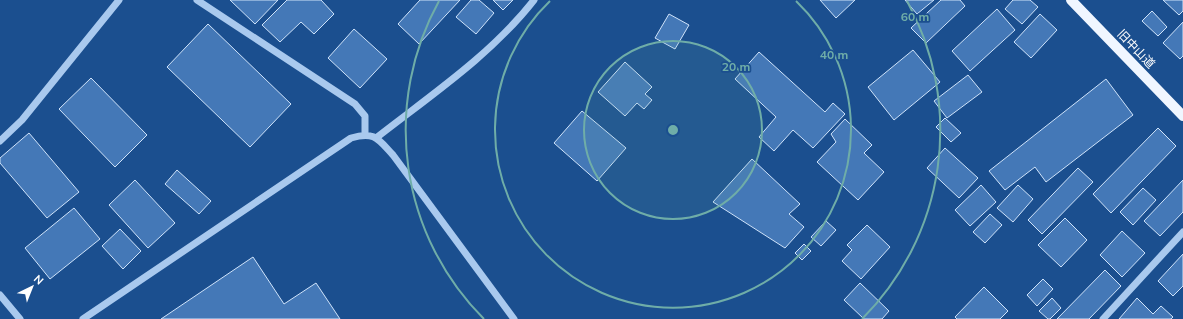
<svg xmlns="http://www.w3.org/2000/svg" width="1183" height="319" viewBox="0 0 1183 319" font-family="Mulish,'Noto Sans JP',sans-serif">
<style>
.building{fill:#4478b7;stroke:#cfe3fa}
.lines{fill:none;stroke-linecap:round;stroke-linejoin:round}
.minor{stroke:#a9c9ee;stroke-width:7}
.major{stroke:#f0f6ff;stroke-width:10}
.ring{fill:none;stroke:#6fada8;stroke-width:2}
.labels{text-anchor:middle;stroke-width:3.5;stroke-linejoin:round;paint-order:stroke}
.street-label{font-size:12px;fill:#fff;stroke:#1b4f8f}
.centre{fill:#6fada8;stroke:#1b4f8f;stroke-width:2}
.ring-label{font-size:12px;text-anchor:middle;font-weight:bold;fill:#6fada8;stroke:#1b4f8f;stroke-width:3.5;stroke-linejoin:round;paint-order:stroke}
</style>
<rect width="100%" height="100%" fill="#1b4f8f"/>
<!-- building -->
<path class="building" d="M230,0H278L255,24Z
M287,0H321L334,14L314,34L301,22L280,42L262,25Z
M420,0H460L419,44L398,24Z
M471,0H479L494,13L476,34L456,17Z
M493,0H513L503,10Z
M820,0H855L836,18Z
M905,0H934L917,14Z
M941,0H960L965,6L926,43L911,28Z
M1013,0H1030L1038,7L1022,24L1005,9Z
M1163,0H1183V11L1179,15Z
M997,9L1015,30L970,71L952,51Z
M1152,11L1167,27L1158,36L1142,21Z
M669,14L689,25L675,49L655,38Z
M1040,14L1057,30L1031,58L1014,42Z
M1183,22V56L1180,59L1163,43Z
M208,24L291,104L250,147L167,67Z
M354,29L387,59L360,88L328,58Z
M913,50L940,82L894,120L868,87Z
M759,52L825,112L833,103L845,114L813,148L793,130L774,151L759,137L776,117L735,79Z
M625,62L652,87L645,94L652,100L644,109L637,103L625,116L598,92Z
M968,75L982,92L947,118L934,101Z
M91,78L147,135L115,167L59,109Z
M1106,79L1133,115L1046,182L1035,167L1005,190L989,171Z
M582,111L626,148L597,181L554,143Z
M945,118L961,133L951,142L936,127Z
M845,119L872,145L864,153L884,172L858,200L817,162L836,142L831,134Z
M1158,128L1176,146L1111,213L1093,194Z
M29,133L79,192L47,218L0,163V158Z
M945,148L978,178L959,198L927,168Z
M752,159L800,204L789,214L804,227L785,248L713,202Z
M1078,168L1093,182L1042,234L1028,220Z
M177,170L211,201L199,214L165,184Z
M135,180L175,223L148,248L109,205Z
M1183,180V212L1160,236L1144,221Z
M981,185L996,202L970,226L955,210Z
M1018,185L1033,199L1013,222L997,208Z
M1143,188L1156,200L1133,225L1120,212Z
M74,208L100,239L50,279L25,248Z
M990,214L1002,225L985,243L973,232Z
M1065,218L1087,240L1061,267L1038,245Z
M826,221L836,230L821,246L811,237Z
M867,225L890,247L861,279L842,261L852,250L847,245Z
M120,229L141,251L123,269L102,246Z
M1122,231L1145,253L1122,277L1100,255Z
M804,244L811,251L802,260L795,253Z
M1183,254V286L1173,296L1158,281Z
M253,257L284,304L316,283L340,319H161Z
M1105,270L1121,286L1089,319H1057Z
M1043,279L1053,289L1037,306L1027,295Z
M860,283L889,311L882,319H864L844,300Z
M984,287L1008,311L1000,319H957L955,317Z
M1052,298L1061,308L1050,319H1048L1039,311Z
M1137,298L1153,314L1161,306L1173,317L1171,319H1119Z"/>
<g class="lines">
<!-- minor -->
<path class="minor" d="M197,0L355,104L365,116V134
M376,138C431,95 491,55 534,0
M0,141L22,120L119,0
M0,295L20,319
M83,319L351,138C375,131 378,139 393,155L514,319
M1103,319L1183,232"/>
<!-- major -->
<path class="major" d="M1071,0L1183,116"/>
</g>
<!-- distance rings -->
<circle cx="673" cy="130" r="89" fill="#6fada8" fill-opacity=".12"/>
<g class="ring">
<circle cx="673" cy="130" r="89"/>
<path d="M796 1A178 178 0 1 1 550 1"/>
<path d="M484 319A267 267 0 0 1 439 1M907 1A267 267 0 0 1 862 319"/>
</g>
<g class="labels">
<!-- street labels -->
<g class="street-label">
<text transform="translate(1136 49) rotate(46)" y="4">旧中山道</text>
</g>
</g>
<circle cx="673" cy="130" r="6" class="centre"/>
<g class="ring-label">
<text x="915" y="21">60 m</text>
<text x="834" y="59">40 m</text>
<text x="736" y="71">20 m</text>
</g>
<!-- north arrow -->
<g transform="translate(32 287) rotate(43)" stroke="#1b4f8f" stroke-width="3" paint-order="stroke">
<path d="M0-3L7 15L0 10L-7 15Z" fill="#ffffff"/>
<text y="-6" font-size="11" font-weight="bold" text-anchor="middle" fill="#ffffff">N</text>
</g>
</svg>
